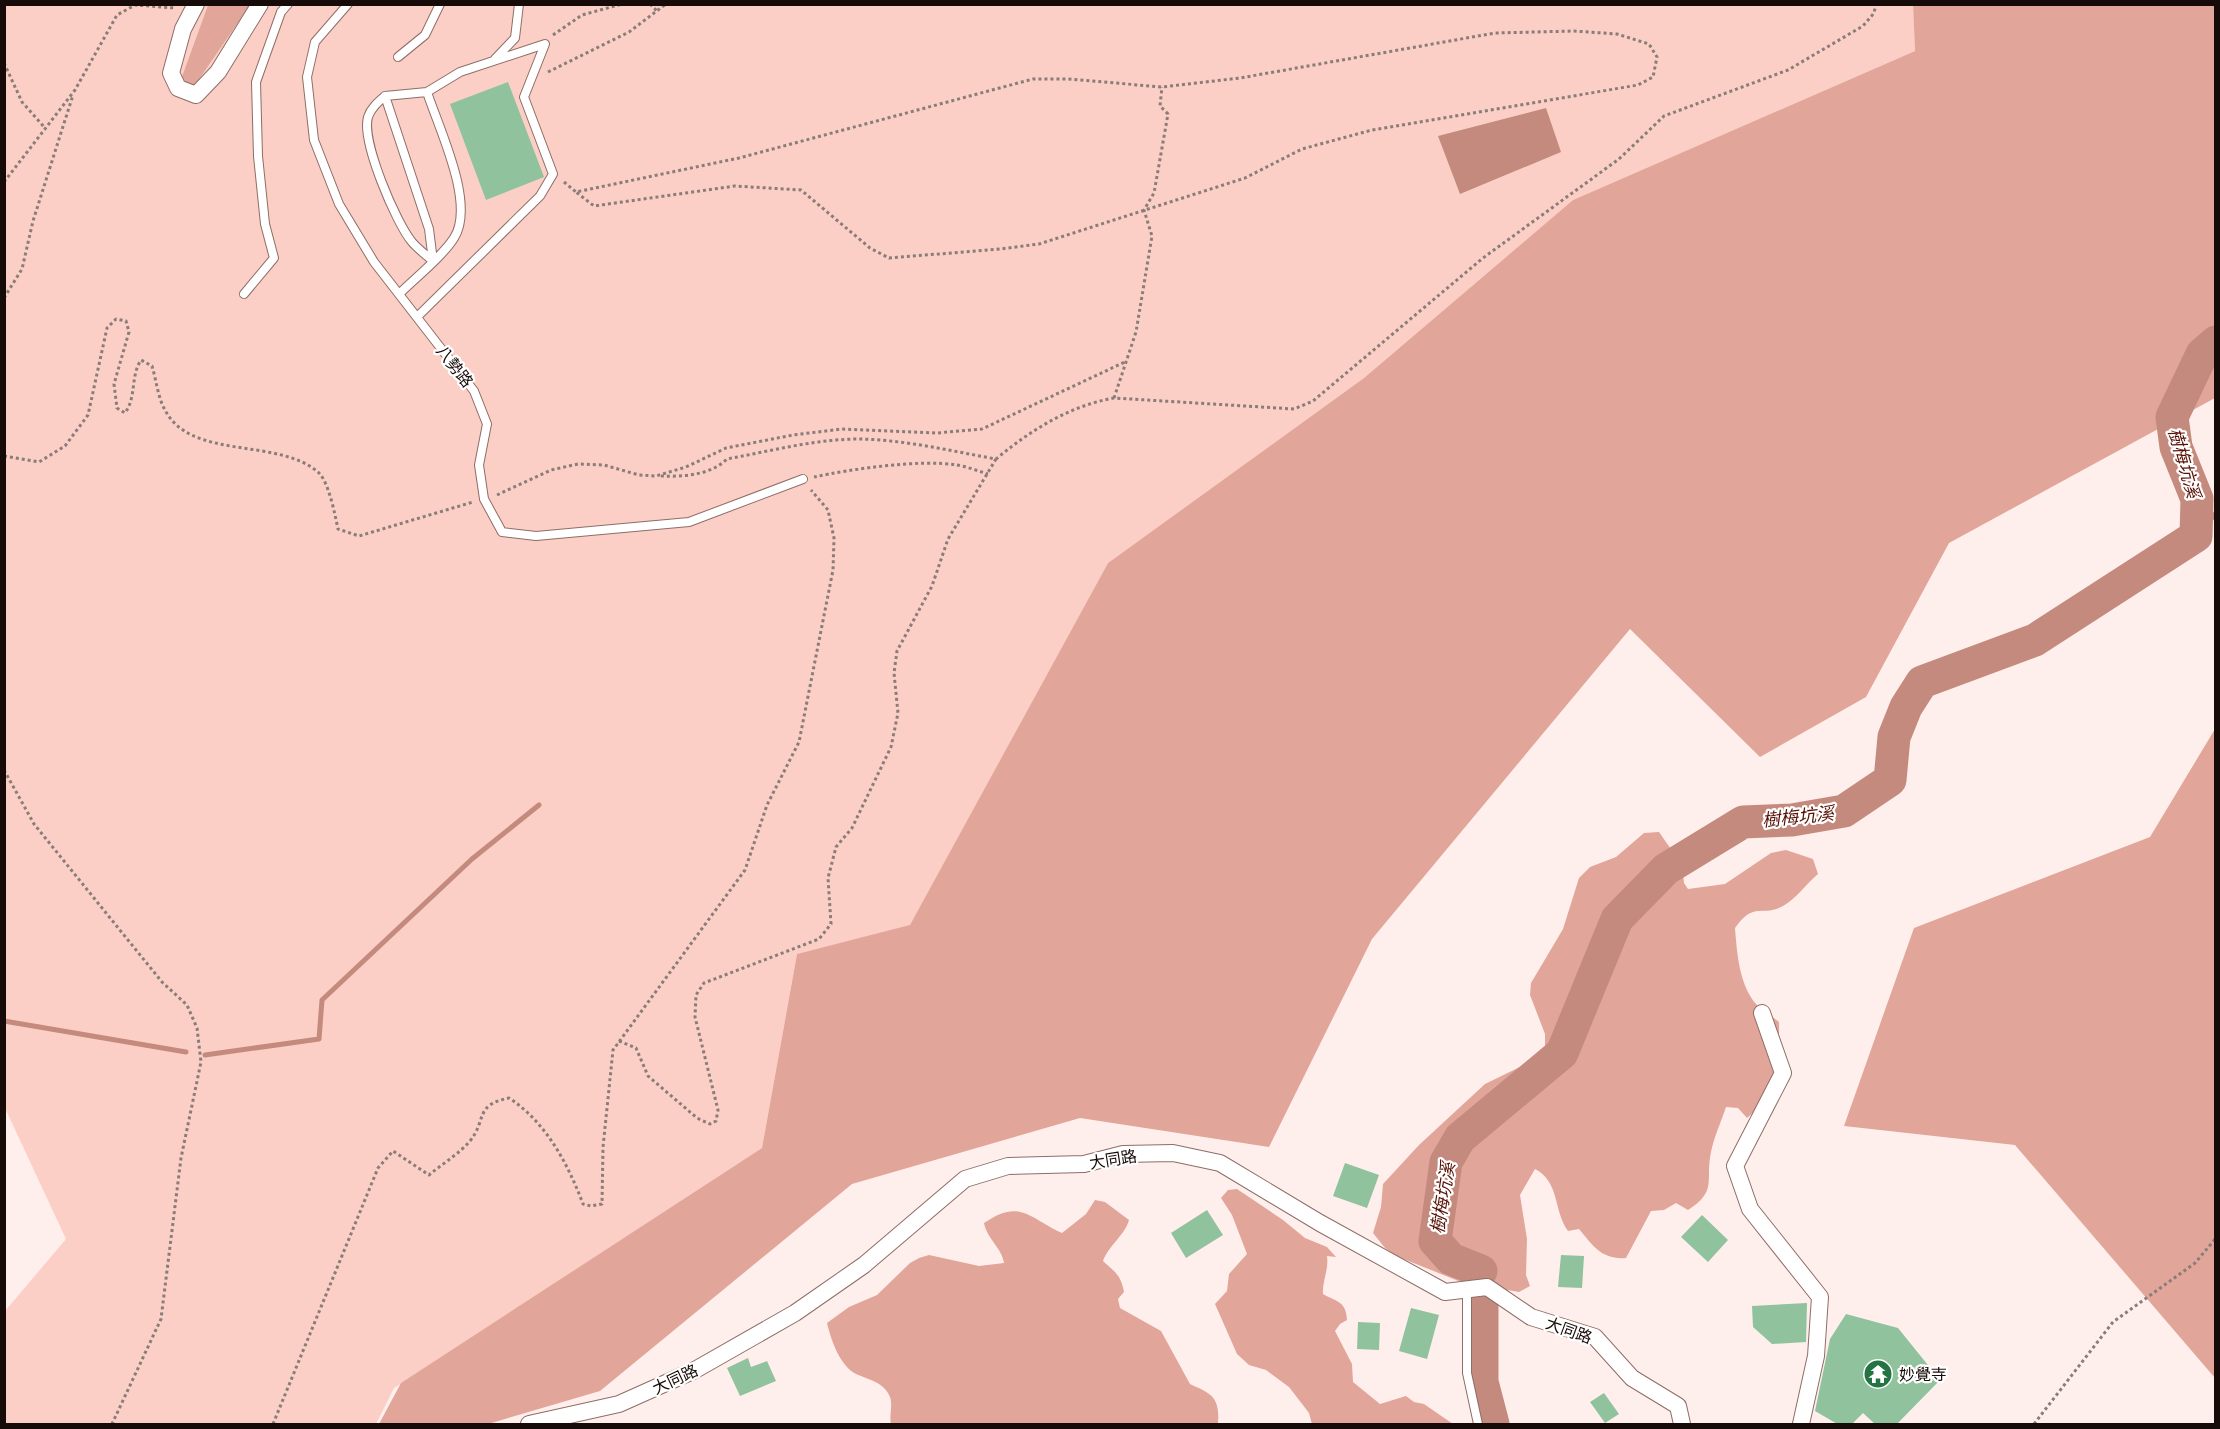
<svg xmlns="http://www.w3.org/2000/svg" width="2220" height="1429" viewBox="0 0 2220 1429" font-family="Manrope,'Noto Sans TC',sans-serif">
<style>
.green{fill:#fbcfc6}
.forest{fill:#e2a599}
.water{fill:#c58a7e}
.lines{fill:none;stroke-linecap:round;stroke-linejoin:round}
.stream{stroke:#c58a7e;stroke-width:5}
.river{stroke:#c58a7e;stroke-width:33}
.building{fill:#8fc29d}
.service-casing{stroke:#8e6d66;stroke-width:10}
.minor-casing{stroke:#8e6d66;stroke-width:18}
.path{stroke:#8a7c79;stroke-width:3;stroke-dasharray:3 3;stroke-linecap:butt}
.service{stroke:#fff;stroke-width:8}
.minor{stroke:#fff;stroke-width:16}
.labels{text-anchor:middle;stroke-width:4.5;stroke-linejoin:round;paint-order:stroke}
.street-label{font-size:16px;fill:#170b09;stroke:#fff}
.poi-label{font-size:16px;fill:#170b09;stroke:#fff;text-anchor:start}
.water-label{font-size:18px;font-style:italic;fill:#581005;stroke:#fff}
</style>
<rect width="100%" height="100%" fill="#ffefec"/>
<!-- green -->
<path class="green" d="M250,4L1913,5L1915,51L1573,200L1364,378L1108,563L910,926L797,954L762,1148L394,1388L376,1424H5V1311L66,1239L4,1106L5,5H208L180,82Z"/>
<!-- forest -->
<path class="forest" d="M208,5H250L193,88L180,82Z
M1913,5H2215V398L1949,543L1866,697L1760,757L1630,629L1372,939L1269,1147L1080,1118L852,1184L600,1391L488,1424H379L401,1383L762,1148L797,954L910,925L1108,563L1364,378L1573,200L1915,51Z
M2215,729V1378L2015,1145L1844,1126L1914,928L2150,837Z
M1659,832L1682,865L1684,883L1688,889L1725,884L1771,853L1786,850L1813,859L1818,874C1807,883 1796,899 1783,906C1761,918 1755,900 1735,928C1737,953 1739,984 1756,1004C1762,1011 1772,1016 1779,1022C1780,1056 1775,1096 1747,1118L1738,1108L1726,1107C1721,1122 1714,1137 1711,1152C1705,1180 1718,1191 1688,1210L1676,1203L1664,1210L1651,1211L1626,1258C1602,1260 1593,1246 1579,1229L1568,1231C1553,1210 1560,1182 1535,1169L1520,1195L1527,1239L1526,1275L1530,1286L1519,1292L1461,1282L1396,1256L1385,1248L1373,1233L1381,1207L1383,1184L1419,1145L1485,1084L1538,1058L1545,1046V1034L1530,995L1531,983L1563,929L1579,878L1590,867L1616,857L1644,833Z
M1237,1189L1283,1220L1305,1238L1327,1247L1336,1257L1327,1256C1329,1270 1322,1281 1323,1294C1337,1302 1346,1301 1347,1320L1340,1324L1335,1331L1352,1364L1353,1382L1380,1404L1406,1396L1414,1402L1424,1404L1453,1424H1312L1309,1413L1289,1387L1266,1370L1249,1365L1237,1354L1215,1304L1227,1291L1229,1274L1247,1254L1232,1215L1221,1198L1228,1190Z
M1095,1200L1105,1202L1129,1220C1125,1235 1109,1245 1103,1261C1115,1272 1121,1275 1124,1292L1118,1299L1120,1308L1161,1331L1190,1384C1212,1394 1220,1397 1218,1424H891C889,1416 893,1405 890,1397C884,1382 869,1380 856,1374C840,1366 831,1340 827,1323L849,1307L877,1295L910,1263L919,1258L929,1255L979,1266L1004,1263C1002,1248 987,1239 984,1223C1020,1198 1029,1218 1062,1233L1086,1214Z"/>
<!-- water -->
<path class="water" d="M1546,108L1561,152L1460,194L1438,136Z"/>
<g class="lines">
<!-- stream -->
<path class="stream" d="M2196,536L2216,513
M4,1021L186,1052
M205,1055L319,1039L322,1000L472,859L539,805"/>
<!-- river -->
<path class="river" d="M1481,1271L1451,1259L1435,1241L1446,1162L1460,1138L1562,1053L1617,919L1666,869L1743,822L1792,820L1844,811L1890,780L1894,737L1906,707L1922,682L2035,640L2196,536L2197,499L2176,447L2172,417L2202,354L2216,342
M1482,1304V1382L1493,1424"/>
</g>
<!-- building -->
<path class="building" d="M508,82L544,177L486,200L450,104Z
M1345,1163L1379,1175L1367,1208L1333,1196Z
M1207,1210L1223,1235L1186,1258L1171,1233Z
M1702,1215L1728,1240L1708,1262L1681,1237Z
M1561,1255L1584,1256L1582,1288L1558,1287Z
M1807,1303L1806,1342L1772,1344L1753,1327L1752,1306Z
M1411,1308L1439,1315L1427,1359L1399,1351Z
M1846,1314L1898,1328L1940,1380L1896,1425H1876L1863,1413L1851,1425H1839L1815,1411L1830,1339Z
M1358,1322L1380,1323L1379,1350L1357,1349Z
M748,1358L751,1367L767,1361L776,1381L740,1396L727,1368Z
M1604,1393L1619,1414L1605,1423L1590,1402Z"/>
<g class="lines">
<!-- service casing -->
<g class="service-casing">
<path id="service" d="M348,4L315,42L307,77L314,140L339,204L374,262L474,391L487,424L479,465L484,499L502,532L536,536L689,522L803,479
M398,57L425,35L440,4
M495,59L515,38L519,4
M385,96L429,229L433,261C426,255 418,249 412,242C396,223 361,141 368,117C371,108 378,102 385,96Z
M385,96L427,92
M244,294L274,258L265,224L258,156L256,82L281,12L288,4
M399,294C415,278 442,257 454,238C476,204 439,129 427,92L460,72L545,44L524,97L553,174L540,196L417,317
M1467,1289V1373L1478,1424"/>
</g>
<!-- minor casing -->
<g class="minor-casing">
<path id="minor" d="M196,4L183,29L171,73L178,88L196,95L218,72L260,4
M1762,1013L1783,1073L1735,1166L1750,1209L1820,1297L1816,1356L1801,1424
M529,1424L619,1404L695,1370L795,1313L864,1265L965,1179L1008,1166L1084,1164L1123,1154L1173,1153L1220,1163L1320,1223L1445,1292L1487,1287L1531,1317L1595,1337L1632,1378L1678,1406L1682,1424"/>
</g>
<!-- path -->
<path class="path" d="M650,4L657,11
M553,35L582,15L622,4
M4,63L22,102L45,128
M548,72L629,32L666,4
M4,182L75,90L117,15L135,5L175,8
M564,182L576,192L739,158L1033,79H1068L1162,87L1240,78L1495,33L1574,31L1617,34L1649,44L1657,57L1653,77L1638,85L1372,130L1302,149L1245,178L1039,244L1000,249L889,258L870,248L801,190L735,186L594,206L576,192
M4,298L22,269L33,221L73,95
M1114,398L1136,332L1152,236L1144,210L1154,193L1168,114L1160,106L1162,87
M4,456L39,462L65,446L88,415L107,328L116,319L126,321L129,332L114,384L117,408L125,413C137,396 130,377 141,360L152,366C156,379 158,398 165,410C191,461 280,437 319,473C329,483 335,515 338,529L359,536L473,502
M661,476C683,477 711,475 727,459C771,451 815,439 860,439C906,440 951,451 996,459C1031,430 1069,406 1114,398L1294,409L1313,401L1483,258L1619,159L1664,116L1788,70L1863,26L1874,13L1876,4
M814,477C852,469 919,459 957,465C968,467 978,471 988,474
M497,495L551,470L578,464L604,465L639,475L656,476L686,467L726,448L793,435L842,429L937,433L982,429L1127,361
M4,770L34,824L162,982L187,1005L197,1028L201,1062L181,1158L161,1319L112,1424
M619,1041L636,1048L648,1076L697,1118L710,1124L716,1121L718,1110L695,1017L696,995L704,983L819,939L831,924L828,878L836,847L852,828L891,747L898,713L894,673L897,651L932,586L948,539L996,459
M273,1424L378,1168L393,1151L429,1175C442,1164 459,1154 470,1141C487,1120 474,1105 509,1098C546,1122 568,1164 583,1204L591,1206L602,1204L603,1147L613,1050L745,870L767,805L799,742L833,570L834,538L828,510L811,490
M2034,1424L2113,1322L2195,1263L2216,1238"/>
<!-- service -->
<use href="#service" class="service"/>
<!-- minor -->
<use href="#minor" class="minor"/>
</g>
<!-- icons -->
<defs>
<g id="temple-disc" transform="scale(1.5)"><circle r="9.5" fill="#247343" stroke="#fff"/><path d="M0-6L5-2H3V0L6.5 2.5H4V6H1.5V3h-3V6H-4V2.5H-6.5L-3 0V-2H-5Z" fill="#fff"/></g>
</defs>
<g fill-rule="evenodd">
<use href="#temple-disc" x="1878" y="1374"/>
</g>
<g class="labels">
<!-- street labels -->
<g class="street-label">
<text transform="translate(455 366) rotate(52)" y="6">八勢路</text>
<text transform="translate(1113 1159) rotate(-9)" y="6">大同路</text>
<text transform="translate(1569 1330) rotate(20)" y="6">大同路</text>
<text transform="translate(675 1379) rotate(-25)" y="6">大同路</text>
</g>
<!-- poi labels -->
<g class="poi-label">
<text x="1899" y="1380">妙覺寺</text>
</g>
<!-- water labels -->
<g class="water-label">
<text transform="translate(2184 463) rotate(74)" y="6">樹梅坑溪</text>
<text transform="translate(1798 817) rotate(-6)" y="6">樹梅坑溪</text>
<text transform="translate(1443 1198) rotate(-81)" y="6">樹梅坑溪</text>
</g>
</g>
<!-- border -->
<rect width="2220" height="1429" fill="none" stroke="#170b09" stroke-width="12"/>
</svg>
